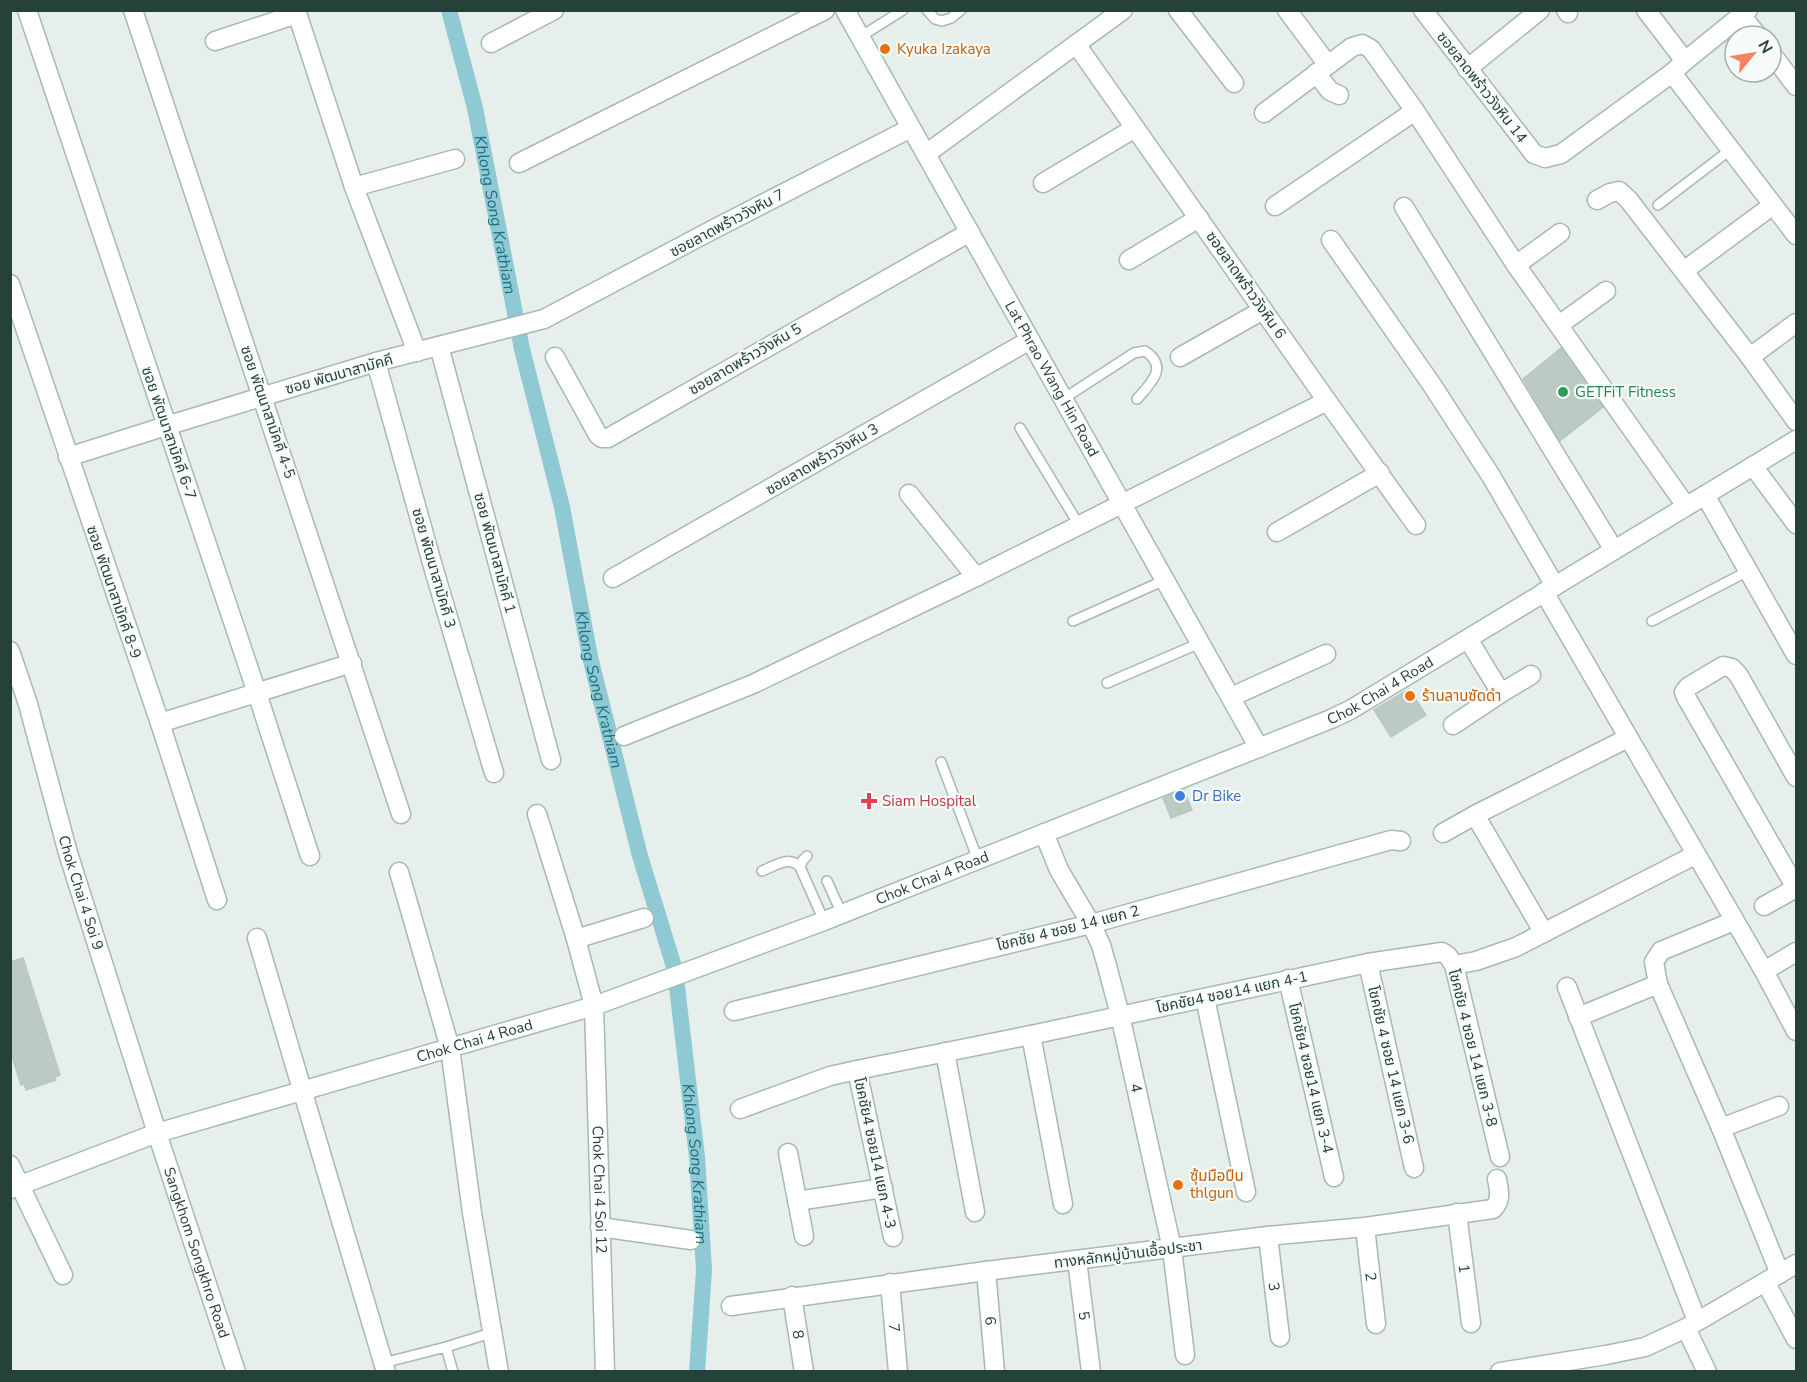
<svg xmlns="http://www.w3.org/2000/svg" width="1807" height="1382" viewBox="0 0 1807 1382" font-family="'Nunito Sans','Noto Sans Thai',sans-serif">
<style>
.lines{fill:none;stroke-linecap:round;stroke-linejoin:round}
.canal{stroke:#8ec9d4;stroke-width:16}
.building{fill:#bbcac4;stroke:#b8c9c2;stroke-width:1.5}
.lane-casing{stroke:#a8b8b2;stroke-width:12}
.street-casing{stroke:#a8b8b2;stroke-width:21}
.secondary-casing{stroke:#a4bbb3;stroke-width:21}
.lane{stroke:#fff;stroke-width:9}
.street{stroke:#fff;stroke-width:18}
.secondary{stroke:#fff;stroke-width:18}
.food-dot{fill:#e8710a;stroke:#f7fbf9;stroke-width:2}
.leisure-dot{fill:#2e9e5b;stroke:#f7fbf9;stroke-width:2}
.shop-dot{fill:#3f7fe0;stroke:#f7fbf9;stroke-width:2}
.health-dot{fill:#e0444e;stroke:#f7fbf9;stroke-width:2}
.labels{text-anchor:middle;stroke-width:4.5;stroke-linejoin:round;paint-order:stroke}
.food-label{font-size:15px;fill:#c56008;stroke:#f7fbf9;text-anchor:start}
.street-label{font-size:15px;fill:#24423a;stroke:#f7fbf9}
.leisure-label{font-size:15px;fill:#27864d;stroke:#f7fbf9;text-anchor:start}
.shop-label{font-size:15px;fill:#366cbe;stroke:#f7fbf9;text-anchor:start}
.health-label{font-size:15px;fill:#be3a42;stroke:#f7fbf9;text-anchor:start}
.water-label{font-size:16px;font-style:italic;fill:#1c6f80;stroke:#f7fbf9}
</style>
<rect width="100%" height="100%" fill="#e6efeb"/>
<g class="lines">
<!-- canal -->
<path class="canal" id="s1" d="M449,10L475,108L522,349L562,507L590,657L640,856L675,970L697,1157L704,1270L697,1372"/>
</g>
<!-- building -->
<path class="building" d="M1561,348L1603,407L1560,441L1523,379Z
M1409,689L1426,715L1391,737L1374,710Z
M1184,790L1192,810L1171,818L1163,798Z
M23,958L60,1075L55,1077L56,1080L26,1090L24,1084L21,1085L10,1050V962Z"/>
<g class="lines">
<!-- lane casing -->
<g class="lane-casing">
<path id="lane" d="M927,10L935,19L942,21L951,18L961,10
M860,37L903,10
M1658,205L1730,150
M1063,399L1134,353L1145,351C1169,367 1151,383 1137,399
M1020,428L1079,525
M1073,621L1165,580
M1652,621L1748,571
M1107,683L1200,643
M941,762L978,860
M800,867L803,860L807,856
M762,871C775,866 789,855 800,867L824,921
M827,881L842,914
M383,1363L446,1347
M453,1372L446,1347L491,1333"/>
</g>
<!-- street casing -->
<g class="street-casing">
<g id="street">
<path d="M27,10L257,693L310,856"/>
<path d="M133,10L401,814"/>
<path d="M296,10L354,187L417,352"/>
<path d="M1178,10L1234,83"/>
<path d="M1287,10L1328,65"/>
<path d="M1423,10L1534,154L1545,158L1561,154L1672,73L1685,61L1748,10"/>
<path d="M1566,10L1568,13"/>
<path d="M1646,10L1685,61"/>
<path d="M1742,16L1758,36"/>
<path d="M215,41L297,14"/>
<path d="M491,43L554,10"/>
<path d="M1076,44L1327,401L1416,525"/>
<path d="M1771,53L1796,86"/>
<path d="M1467,69L1540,10"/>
<path d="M1316,73L1330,91L1339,95"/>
<path d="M1672,73L1796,235"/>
<path d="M1264,113L1352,47L1362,44L1371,49L1415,111L1516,265L1686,506"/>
<path d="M926,154L1123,10"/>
<path d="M519,163L825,10"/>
<path d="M1043,183L1135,128"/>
<path d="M354,187L455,159"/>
<path d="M1597,200L1610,193L1619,191L1628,199L1750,357L1796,421"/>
<path d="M1275,206L1415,111"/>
<path d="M1404,207L1614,550"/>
<path d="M1331,240L1432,385L1491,476L1555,586"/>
<path d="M1129,260L1199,218"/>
<path d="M1516,265L1560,233"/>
<path d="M1685,270L1773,205"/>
<path d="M10,284L160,723L217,900"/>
<path d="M1559,325L1606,291"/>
<path d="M439,346L551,760"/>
<path d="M555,357L598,435L602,438H608L970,232"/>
<path d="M1180,357L1263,310"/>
<path d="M1750,357L1796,323"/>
<path d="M376,362L432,563L494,773"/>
<path d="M68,457L166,426L376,362L544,319L716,228L911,128"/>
<path d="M1753,466L1796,524"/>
<path d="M909,494L976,577"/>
<path d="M1705,495L1796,655"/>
<path d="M1277,532L1380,473"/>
<path d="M613,578L1030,340"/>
<path d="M1544,592L1764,971L1796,1031"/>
<path d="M1468,639L1501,693L1531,675"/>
<path id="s2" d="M10,651L28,704L68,853L157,1133"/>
<path d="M1231,697L1326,654"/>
<path d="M160,723L352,663"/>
<path d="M1453,725L1501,693"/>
<path d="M624,736L753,684L976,577L1327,401"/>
<path id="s3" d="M537,814L576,939L594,1006L605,1372"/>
<path d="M1475,815L1544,933"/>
<path id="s4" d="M1044,833L1059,870L1091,924L1101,945L1107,966L1120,1015L1172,1249L1185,1355"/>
<path d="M1443,833L1475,815L1628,738"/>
<path d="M399,872L450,1048L472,1213L499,1372"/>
<path d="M1796,888L1686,697L1684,692L1688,687L1723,666L1732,668L1739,676L1796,777"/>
<path d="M1764,906L1796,888"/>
<path d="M1734,921L1661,951L1654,962L1658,984L1721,1128L1780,1274"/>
<path d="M257,938L386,1372"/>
<path d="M576,939L644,918"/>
<path d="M1368,963L1414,1168"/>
<path d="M1454,965L1476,961L1516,947L1695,855"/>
<path d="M1764,971L1796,952"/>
<path d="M1288,979L1334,1177"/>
<path d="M1567,987L1697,1321"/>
<path d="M1205,998L1246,1192"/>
<path d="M734,1011L1091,924L1391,840L1401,841"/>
<path d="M1578,1017L1658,984"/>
<path d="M1031,1035L1063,1204"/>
<path d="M945,1052L975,1212"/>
<path d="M857,1070L893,1237"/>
<path d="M740,1109L830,1076L857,1070L1031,1035L1368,963L1442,952L1448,956L1454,965L1500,1157"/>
<path d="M1721,1128L1779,1106"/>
<path d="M788,1153L804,1236"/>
<path d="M10,1165L63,1275"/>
<path d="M797,1201L883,1188"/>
<path id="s5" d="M1457,1213L1471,1323"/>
<path d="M600,1227L691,1240"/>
<path id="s6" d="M1365,1227L1376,1324"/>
<path id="s7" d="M1268,1236L1280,1337"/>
<path id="s8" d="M1077,1260L1091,1372"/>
<path id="s9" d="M986,1271L995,1372"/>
<path id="s10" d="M890,1283L898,1372"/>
<path d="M1766,1283L1796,1339"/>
<path id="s11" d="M792,1296L804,1372"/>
<path d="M731,1306L986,1271L1268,1236L1365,1227L1493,1209C1502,1200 1499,1191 1497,1179"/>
<path d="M1686,1328L1707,1372"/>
<path d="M1500,1372L1606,1355L1645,1347L1686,1328L1796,1264"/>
</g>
</g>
<!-- secondary casing -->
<g class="secondary-casing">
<g id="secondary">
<path id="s12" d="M845,10L1259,748"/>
<path id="s13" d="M157,1133L236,1372"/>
<path id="s14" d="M10,1189L157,1133L594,1006L824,921L1331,719L1350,710L1796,440"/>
</g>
</g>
<!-- lane -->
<use href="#lane" class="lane"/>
<!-- street -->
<use href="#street" class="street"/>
<!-- secondary -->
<use href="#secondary" class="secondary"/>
</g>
<!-- markers -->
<g class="food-dot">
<circle cx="885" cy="49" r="6"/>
<circle cx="1410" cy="696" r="6"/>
<circle cx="1178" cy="1185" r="6"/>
</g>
<circle class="leisure-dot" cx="1563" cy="392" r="6"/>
<circle class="shop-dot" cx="1180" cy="796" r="6"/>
<path class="health-dot" d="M866 792h6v6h6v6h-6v6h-6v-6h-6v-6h6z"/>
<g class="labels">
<!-- food labels -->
<g class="food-label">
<text x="897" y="54">Kyuka Izakaya</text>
<text x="1422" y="701">ร้านลาบซัดดำ</text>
<text x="1190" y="1181">ซุ้มมือปืน<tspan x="1190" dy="17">thlgun</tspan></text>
</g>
<!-- street labels -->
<g class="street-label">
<text transform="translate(1482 87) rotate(52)" y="5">ซอยลาดพร้าววังหิน 14</text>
<text transform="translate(727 223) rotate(-28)" y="5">ซอยลาดพร้าววังหิน 7</text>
<text transform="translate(1246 285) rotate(55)" y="5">ซอยลาดพร้าววังหิน 6</text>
<text transform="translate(745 359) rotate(-30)" y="5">ซอยลาดพร้าววังหิน 5</text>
<text transform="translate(339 374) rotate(-16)" y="5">ซอย พัฒนาสามัคคี</text>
<text dy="5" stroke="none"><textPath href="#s12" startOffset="423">Lat Phrao Wang Hin Road</textPath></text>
<text transform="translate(268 412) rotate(71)" y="5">ซอย พัฒนาสามัคคี 4-5</text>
<text transform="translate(169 433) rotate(71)" y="5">ซอย พัฒนาสามัคคี 6-7</text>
<text transform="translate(822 459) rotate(-30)" y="5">ซอยลาดพร้าววังหิน 3</text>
<text transform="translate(495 553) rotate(75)" y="5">ซอย พัฒนาสามัคคี 1</text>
<text transform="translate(434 568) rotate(74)" y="5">ซอย พัฒนาสามัคคี 3</text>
<text transform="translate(114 592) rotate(71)" y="5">ซอย พัฒนาสามัคคี 8-9</text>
<text dy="5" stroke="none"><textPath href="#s14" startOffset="1460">Chok Chai 4 Road</textPath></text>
<text dy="5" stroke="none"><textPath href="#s14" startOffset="974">Chok Chai 4 Road</textPath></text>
<text dy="5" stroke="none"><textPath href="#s2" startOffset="252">Chok Chai 4 Soi 9</textPath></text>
<text transform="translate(1068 928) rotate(-14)" y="5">โชคชัย 4 ซอย 14 แยก 2</text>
<text transform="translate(1232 992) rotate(-12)" y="5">โชคชัย4 ซอย14 แยก 4-1</text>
<text dy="5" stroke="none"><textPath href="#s14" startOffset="488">Chok Chai 4 Road</textPath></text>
<text transform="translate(1473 1048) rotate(76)" y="5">โชคชัย 4 ซอย 14 แยก 3-8</text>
<text transform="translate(1391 1065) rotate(77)" y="5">โชคชัย 4 ซอย 14 แยก 3-6</text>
<text transform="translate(1311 1078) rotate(77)" y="5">โชคชัย4 ซอย14 แยก 3-4</text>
<text dy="5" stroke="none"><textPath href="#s4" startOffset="273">4</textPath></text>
<text transform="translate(875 1153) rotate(78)" y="5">โชคชัย4 ซอย14 แยก 4-3</text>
<text dy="5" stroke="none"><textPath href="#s3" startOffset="384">Chok Chai 4 Soi 12</textPath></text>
<text dy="5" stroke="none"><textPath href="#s13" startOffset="126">Sangkhom Songkhro Road</textPath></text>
<text transform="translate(1128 1254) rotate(-7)" y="5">ทางหลักหมู่บ้านเอื้อประชา</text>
<text dy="5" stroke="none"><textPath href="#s5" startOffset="56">1</textPath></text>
<text dy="5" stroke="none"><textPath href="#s6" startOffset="50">2</textPath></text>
<text dy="5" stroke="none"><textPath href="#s7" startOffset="51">3</textPath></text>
<text dy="5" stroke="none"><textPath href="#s8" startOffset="56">5</textPath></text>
<text dy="5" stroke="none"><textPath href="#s9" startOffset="50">6</textPath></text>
<text dy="5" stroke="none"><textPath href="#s10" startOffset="45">7</textPath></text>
<text dy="5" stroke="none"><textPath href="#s11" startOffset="39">8</textPath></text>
</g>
<!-- leisure labels -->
<g class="leisure-label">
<text x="1575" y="397">GETFiT Fitness</text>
</g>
<!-- shop labels -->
<g class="shop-label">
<text x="1192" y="801">Dr Bike</text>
</g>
<!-- health labels -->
<g class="health-label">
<text x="882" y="806">Siam Hospital</text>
</g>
<!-- water labels -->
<g class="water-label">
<text dy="6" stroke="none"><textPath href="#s1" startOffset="210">Khlong Song Krathiam</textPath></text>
<text dy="6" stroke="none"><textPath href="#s1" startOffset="696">Khlong Song Krathiam</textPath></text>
<text dy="6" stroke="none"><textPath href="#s1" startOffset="1182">Khlong Song Krathiam</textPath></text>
</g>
</g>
<!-- border -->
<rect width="1807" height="1382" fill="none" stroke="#24423a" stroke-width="24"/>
<!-- north arrow -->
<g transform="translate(1753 54) rotate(60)"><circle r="28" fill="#f7fbf9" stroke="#a3b1ad" stroke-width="1.5"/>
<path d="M0-4.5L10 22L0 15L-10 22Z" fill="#f4845f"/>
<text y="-9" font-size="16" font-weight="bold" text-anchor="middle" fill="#24423a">N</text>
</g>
</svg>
